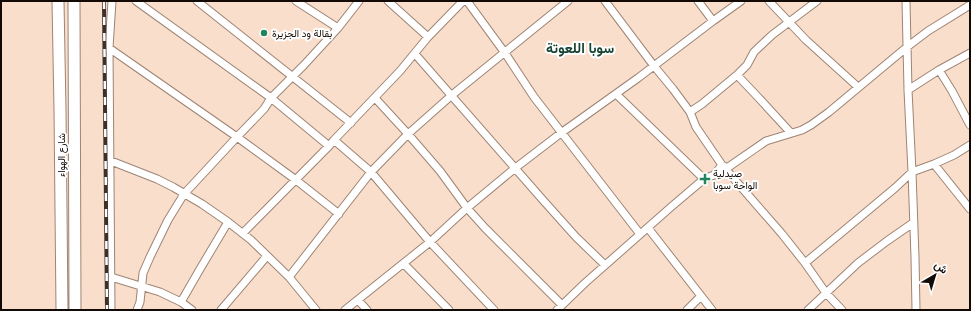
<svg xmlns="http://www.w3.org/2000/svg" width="971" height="311" viewBox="0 0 971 311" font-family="Lora,Vazirmatn,serif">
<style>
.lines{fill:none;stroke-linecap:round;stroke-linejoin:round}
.street-casing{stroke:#9e8474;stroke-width:9}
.primary-casing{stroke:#9e8474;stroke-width:13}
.street{stroke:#fff;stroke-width:7}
.primary{stroke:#fff;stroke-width:11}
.rail-casing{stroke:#3d3029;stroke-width:4}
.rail{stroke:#fff;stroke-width:2.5;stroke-dasharray:8;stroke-linecap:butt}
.poi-dot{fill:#20845e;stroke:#fff;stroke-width:1.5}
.labels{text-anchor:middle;stroke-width:4;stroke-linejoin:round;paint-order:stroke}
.poi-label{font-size:10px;fill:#130a05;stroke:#fff;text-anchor:start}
.street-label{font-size:10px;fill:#130a05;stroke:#fff}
.district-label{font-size:14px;font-weight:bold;fill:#14422f;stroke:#fff}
</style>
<rect width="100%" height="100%" fill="#fadecc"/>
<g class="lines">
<!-- street casing -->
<g class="street-casing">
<path id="street" d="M136,1L271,98L329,146
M197,1L351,123
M296,1L338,28
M388,1L428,37
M467,1L505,53L534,97L640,234
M605,1L654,66L673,89L690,112L696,127L722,165L782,234L805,263L826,293L842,310
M698,1L713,21
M769,1L806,40L858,87
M906,1L908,90L912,172L915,257L916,310
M109,48L237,137L296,180L339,214
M415,54L542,199L576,237L605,265
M939,70L952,91L970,125
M737,75L756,95L791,133
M908,90L939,70L970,53
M616,94L704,179
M375,98L408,134L440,171L467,208L485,228L562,305
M690,112L702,104L737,75L747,65L754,52L772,35L817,1
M334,140L371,172L430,242L494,310
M111,161L157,179L173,187L202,204L228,222L251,240L289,277L316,310
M934,164L970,209
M648,228L712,310
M243,233L329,146L334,140L400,71L428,37L463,1
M805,263L895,188L912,172L934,164L954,155L970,145
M404,264L449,310
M111,277L160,292L181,302L192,310
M289,277L371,172L408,134L452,95L568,1
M358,300L367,310
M181,302L200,269L228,222
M111,310L109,48L112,1
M137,310L140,302L143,273L150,257L168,220L184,194L237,137L264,109L271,98L304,65L338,28L359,1
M221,310L267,256
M345,310L430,242L467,208L514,169L561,133L638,78L713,21L741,1
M557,310L585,283L671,207L704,179L714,175L722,165L727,168L766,141L802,130L811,125L829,112L907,47L928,31L970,5
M687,310L701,296
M808,310L858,263L887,241L913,223"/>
</g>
<!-- primary casing -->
<g class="primary-casing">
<path id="primary" d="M58,1L60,110L62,310
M74,1L75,310"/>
</g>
<!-- street -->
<use href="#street" class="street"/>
<!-- primary -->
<use href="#primary" class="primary"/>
<!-- rail casing -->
<g class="rail-casing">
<path id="rail" d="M104,1L107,310"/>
</g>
<!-- rail -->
<use href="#rail" class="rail"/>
</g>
<!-- markers -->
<g class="poi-dot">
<circle cx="264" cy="33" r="4"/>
<path d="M703 173h4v4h4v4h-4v4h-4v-4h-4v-4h4z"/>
</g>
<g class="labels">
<!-- poi labels -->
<g class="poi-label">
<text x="272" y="37">بقالة ود الجزيرة</text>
<text x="713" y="177">صيدلية<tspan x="713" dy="12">الواحة سوبا</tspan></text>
</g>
<!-- street labels -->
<g class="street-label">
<text transform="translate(61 155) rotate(-90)" y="4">شارع الهواء</text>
</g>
<!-- district labels -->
<g class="district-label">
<text x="580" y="53">سوبا اللعوتة</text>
</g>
</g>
<!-- border -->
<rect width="971" height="311" fill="none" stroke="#130a05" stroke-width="4"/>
<!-- north arrow -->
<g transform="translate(935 275) rotate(38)" stroke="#ffffff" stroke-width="3" paint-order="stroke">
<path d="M0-3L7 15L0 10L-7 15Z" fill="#130a05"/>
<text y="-6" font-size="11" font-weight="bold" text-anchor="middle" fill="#130a05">ش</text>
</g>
</svg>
